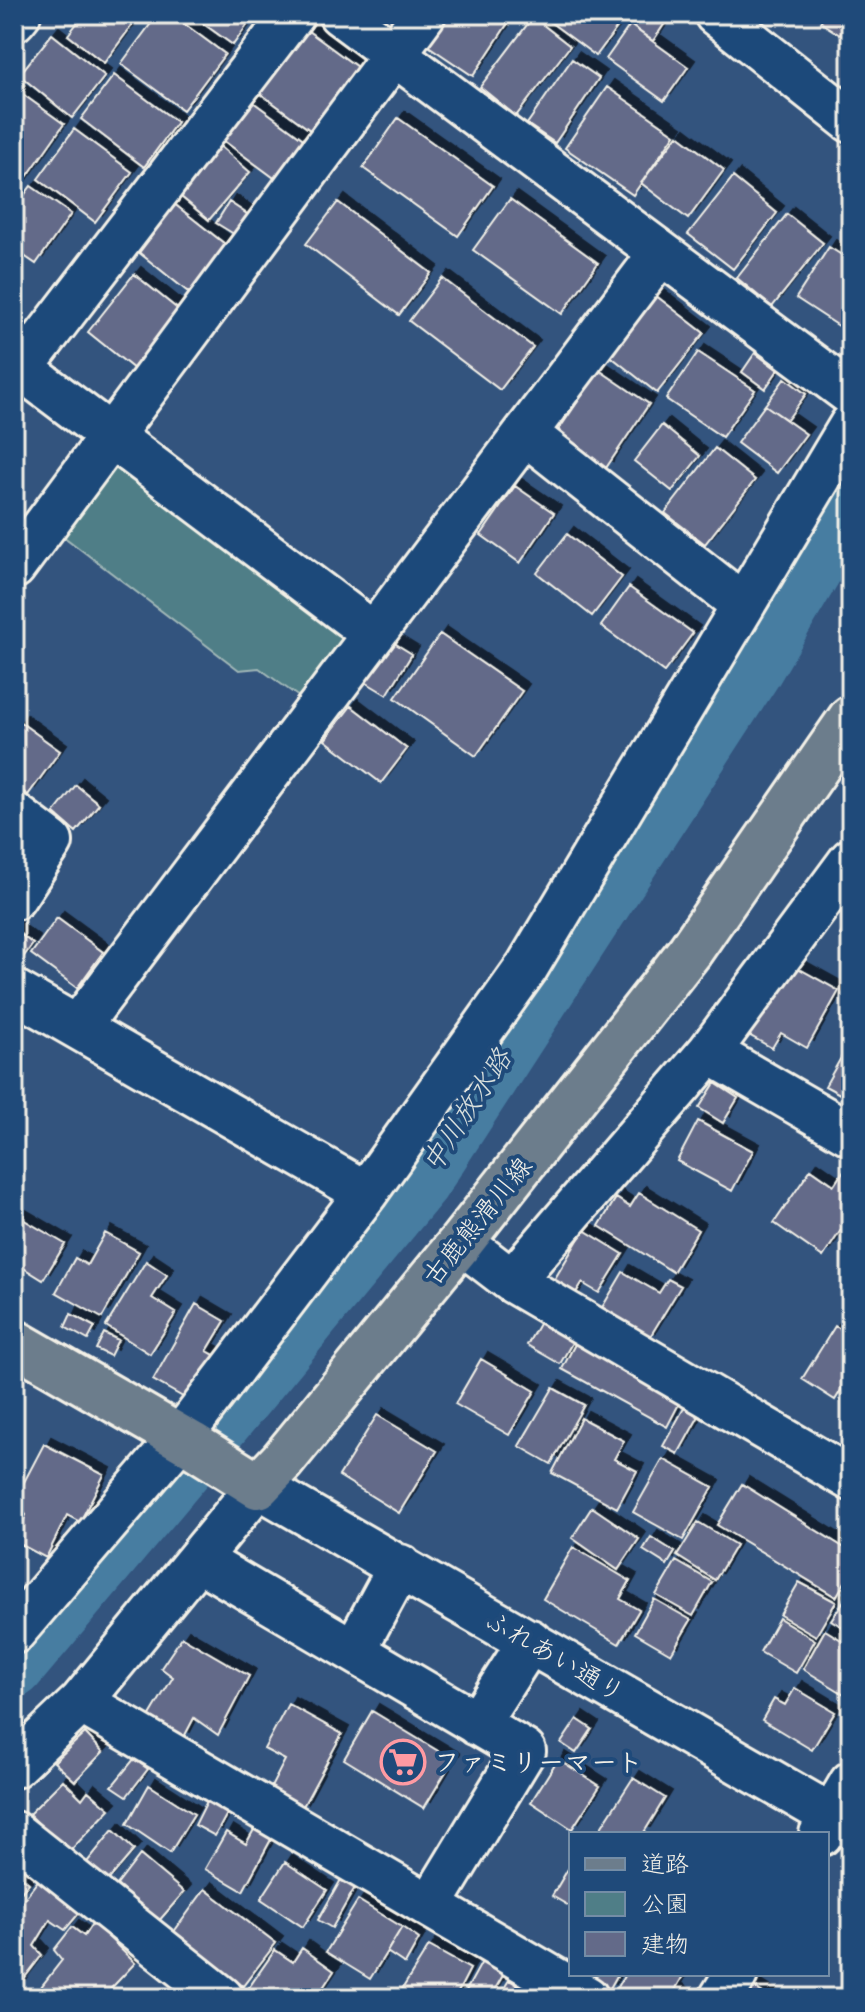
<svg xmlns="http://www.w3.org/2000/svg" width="865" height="2012" viewBox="0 0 865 2012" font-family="Itim,'Klee One',sans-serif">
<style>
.green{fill:#4f7e87;stroke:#a2b8b8;stroke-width:2}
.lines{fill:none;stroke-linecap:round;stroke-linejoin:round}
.river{stroke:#467da1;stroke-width:60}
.building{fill:#636a89;stroke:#f4f1e8;stroke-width:2;filter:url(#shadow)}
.minor-casing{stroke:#f4f1e8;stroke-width:48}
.major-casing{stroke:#f4f1e8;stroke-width:50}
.minor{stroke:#1f4a7a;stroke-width:42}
.major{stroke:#6c7d8c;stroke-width:44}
.labels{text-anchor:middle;stroke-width:8;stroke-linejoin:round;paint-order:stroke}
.street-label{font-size:26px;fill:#f4f1e8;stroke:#1f4a7a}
.poi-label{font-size:26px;font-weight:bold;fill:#f4f1e8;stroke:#1f4a7a;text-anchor:start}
.water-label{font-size:28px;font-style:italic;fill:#dae0dd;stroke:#1f4a7a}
</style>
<defs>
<filter id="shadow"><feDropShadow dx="7" dy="-7" stdDeviation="0" flood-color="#0009"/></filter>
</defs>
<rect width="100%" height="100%" fill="#33547e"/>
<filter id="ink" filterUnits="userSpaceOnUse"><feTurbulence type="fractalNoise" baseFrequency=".0125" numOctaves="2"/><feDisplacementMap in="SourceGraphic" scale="16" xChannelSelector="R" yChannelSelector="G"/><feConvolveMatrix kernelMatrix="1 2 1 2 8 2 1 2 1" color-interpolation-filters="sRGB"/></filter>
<g filter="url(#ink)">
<!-- green -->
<path class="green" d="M117,456L358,632L303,700L259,668L239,670L59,533Z"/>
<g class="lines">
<!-- river -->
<path class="river" d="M14,1668L243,1396L420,1182L751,672L851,503"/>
</g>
<!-- building -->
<path class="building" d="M84,14H128L136,20L104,63L68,35Z
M158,14H171L225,54L183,110L121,64Z
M190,14H255L233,45Z
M444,14H514L473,76L424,43Z
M543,14H627L596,56L542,16Z
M643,14H659L667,20L653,41L633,27Z
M826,14H851V20L840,35L820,22Z
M533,17L570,46L516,116L480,87Z
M630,25L688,67L664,101L606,59Z
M304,28L357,67L310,130L257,91Z
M52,34L105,76L72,118L19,75Z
M572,59L599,78L555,143L527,124Z
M114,75L177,122L144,167L81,119Z
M607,87L675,134L633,195L565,148Z
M14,88L64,124L19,188L14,185Z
M249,99L310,144L281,183L220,138Z
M398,118L493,186L458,236L363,168Z
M74,129L132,172L95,222L38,179Z
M678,135L724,170L688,219L641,183Z
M215,142L250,172L209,220L174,191Z
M733,177L777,213L733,269L688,234Z
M31,186L71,214L36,264L14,249V209Z
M168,199L230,248L193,296L131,246Z
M510,199L598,263L562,314L473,250Z
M229,202L250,216L237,236L216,223Z
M338,202L431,273L399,315L306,244Z
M787,214L823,243L772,307L737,278Z
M829,247L851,261V334L796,298Z
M134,274L180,311L134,369L88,332Z
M442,278L533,347L500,390L409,321Z
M655,295L704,333L657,393L609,355Z
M698,352L755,390L722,437L666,399Z
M755,353L778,370L765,389L742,372Z
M599,370L649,404L606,468L556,434Z
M785,378L806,394L787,420L765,405Z
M765,405L806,434L777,473L737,443Z
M662,425L700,456L672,491L634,461Z
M715,448L755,480L705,544L665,513Z
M515,486L554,513L520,563L481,535Z
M567,534L622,577L592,616L537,573Z
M629,587L693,633L664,672L601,626Z
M440,634L522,691L476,756L395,698Z
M386,638L412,654L387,695L362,680Z
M351,706L407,749L381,783L325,740Z
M20,722L60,751L28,795L14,785V730Z
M76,785L99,804L76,832L54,813Z
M851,917V942L840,935Z
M57,918L103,952L77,988L31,954Z
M15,930L33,944L21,960L14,955Z
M787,962L839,991L807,1048L781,1033L772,1048L747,1034Z
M851,1040V1100L825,1086Z
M715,1083L738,1098L723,1123L699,1108Z
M698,1121L753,1151L732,1191L677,1161Z
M850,1161L851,1215L823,1257L774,1223L811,1169L834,1185Z
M639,1193L698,1230L673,1272L599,1226L616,1198L630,1207Z
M14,1214L65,1244L43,1280L14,1262Z
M584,1230L623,1254L599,1293L582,1283L572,1299L551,1285Z
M105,1233L139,1252L102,1318L56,1292L75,1258L87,1265Z
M146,1261L167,1275L152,1298L176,1313L150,1354L106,1326Z
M623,1272L659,1293L668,1279L681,1286L648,1340L600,1311Z
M196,1304L225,1321L207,1351L216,1356L190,1401L153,1380Z
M71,1314L95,1327L88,1340L65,1327Z
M540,1322L573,1341L560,1364L527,1345Z
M835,1326L851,1335V1374L835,1400L802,1379Z
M104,1333L118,1340L110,1356L96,1349Z
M575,1344L680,1402L667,1427L562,1369Z
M481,1359L535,1391L509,1435L455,1404Z
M553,1388L584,1405L551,1464L519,1446Z
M684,1408L699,1416L678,1454L663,1446Z
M377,1415L437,1451L399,1513L339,1476Z
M581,1418L624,1441L614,1459L637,1471L617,1508L552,1473Z
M44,1444L104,1475L80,1522L67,1515L46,1558L14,1541L26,1515L14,1501Z
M663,1459L713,1487L683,1540L633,1512Z
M742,1484L851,1552V1572L836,1597L717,1525Z
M592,1507L639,1539L618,1570L572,1538Z
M698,1522L736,1545L715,1580L677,1556Z
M651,1537L675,1552L667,1565L643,1550Z
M573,1547L630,1581L620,1599L639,1610L619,1644L543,1599Z
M676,1561L712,1582L693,1616L656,1595Z
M799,1582L836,1602L816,1636L780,1615Z
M851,1590V1632L831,1620Z
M654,1599L691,1620L671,1654L635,1633Z
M779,1618L815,1640L796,1673L760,1652Z
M825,1630L851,1646V1683L844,1694L803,1669Z
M182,1637L249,1676L218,1735L194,1718L183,1739L146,1722L173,1677L161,1668Z
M795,1688L835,1712L812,1750L762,1720L774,1699L785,1705Z
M288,1704L342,1734L301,1810L269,1791L285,1760L264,1749Z
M372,1711L453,1760L424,1808L344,1759Z
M577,1719L592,1729L576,1753L561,1743Z
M85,1733L103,1752L75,1781L54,1762Z
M134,1759L148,1769L127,1796L112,1786Z
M558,1759L600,1786L572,1829L531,1802Z
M633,1778L665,1798L643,1834H597Z
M63,1780L82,1799L88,1791L110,1809L68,1853L29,1814Z
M149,1785L194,1814L170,1853L127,1824Z
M207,1801L228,1812L215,1836L195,1825Z
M257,1824L274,1834L243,1891L205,1869L226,1832L246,1844Z
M113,1830L134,1850L106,1883L83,1867Z
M140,1855L184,1892L158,1922L117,1885Z
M285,1862L327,1890L303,1927L261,1899Z
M571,1864V1907L552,1896Z
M14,1870L29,1883L14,1901Z
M343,1876L357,1884L332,1928L318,1920Z
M40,1878L81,1911L65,1930L50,1920L34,1946L42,1955L16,1989L14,1912Z
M205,1889L276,1943L243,1986L173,1933Z
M358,1900L402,1927L370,1979L326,1952Z
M93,1922L135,1963L102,1998H53L41,1987L62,1960L54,1950L72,1927L84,1936Z
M402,1927L419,1939L405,1964L387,1952Z
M429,1946L470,1969L455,1998H405L399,1994Z
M302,1948L334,1971L316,1998H246L243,1996L275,1950L293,1962Z
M484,1958L506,1970L490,1998H462Z
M582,1974H618L609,1990Z
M625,1974H684L675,1990L686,1998H626L615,1993Z
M509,1980L539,1998H498Z
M750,1985L771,1998H742Z
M174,1986L192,1998H166Z"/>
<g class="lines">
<!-- minor casing -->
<g class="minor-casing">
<path id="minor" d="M340,14L851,394
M716,14L851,121
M14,20L19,14
M14,363L374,634
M21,369L293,14
M525,433L743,605
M14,567L424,14
M14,814L51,842L14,898
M14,991L366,1193
M78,1027L660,254
M709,1052L851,1134
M461,1242L512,1281L851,1479
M512,1281L709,1052L851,860
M199,1560L524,1751L430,1906
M14,1632L180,1438L366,1193L527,967L851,425
M354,1651L400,1566
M81,1702L587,1998
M477,1724L530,1641
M14,1766L81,1702L258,1486L851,1827
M14,1833L222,1998
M821,1834L851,1783
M721,1998L736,1974"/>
</g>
<!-- major casing -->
<g class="major-casing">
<path id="major" d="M14,1342L191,1444L258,1486L282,1461L461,1242L690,951L851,718"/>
</g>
<!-- minor -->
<use href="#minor" class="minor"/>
<!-- major -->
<use href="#major" class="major"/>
</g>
</g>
<!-- icons -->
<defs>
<g id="supermarket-ring" transform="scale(2.3)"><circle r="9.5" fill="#1f4a7a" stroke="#ff9aa2" stroke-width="1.5"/><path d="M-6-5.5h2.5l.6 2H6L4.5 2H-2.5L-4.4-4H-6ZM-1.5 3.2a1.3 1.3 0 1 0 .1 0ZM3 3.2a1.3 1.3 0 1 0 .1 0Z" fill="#ff9aa2"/></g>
</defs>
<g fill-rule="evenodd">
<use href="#supermarket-ring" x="403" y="1762"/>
</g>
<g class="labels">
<!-- street labels -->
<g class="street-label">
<text transform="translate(477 1221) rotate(-51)" y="9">古鹿熊滑川線</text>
<text transform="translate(555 1656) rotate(30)" y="9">ふれあい通り</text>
</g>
<!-- poi labels -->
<g class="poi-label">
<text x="434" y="1771">ファミリーマート</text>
</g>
<!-- water labels -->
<g class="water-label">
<text transform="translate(466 1110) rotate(-57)" y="10">中川放水路</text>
</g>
</g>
<!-- margin -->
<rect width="865" height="2012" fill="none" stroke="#1f4a7a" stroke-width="48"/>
<rect x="24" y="24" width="817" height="1964" fill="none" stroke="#f4f1e8" stroke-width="3" filter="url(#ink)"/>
<!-- legend -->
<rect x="569" y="1832" width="260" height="144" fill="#1f4a7a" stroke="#748da6" stroke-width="2"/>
<rect x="585" y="1858" width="40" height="12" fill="#6c7d8c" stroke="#748da6" stroke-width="2"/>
<text x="641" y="1872" font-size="24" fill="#f4f1e8">道路</text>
<rect x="585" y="1892" width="40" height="24" fill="#4f7e87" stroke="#748da6" stroke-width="2"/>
<text x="641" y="1912" font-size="24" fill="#f4f1e8">公園</text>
<rect x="585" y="1932" width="40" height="24" fill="#636a89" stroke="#748da6" stroke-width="2"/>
<text x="641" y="1952" font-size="24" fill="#f4f1e8">建物</text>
</svg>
